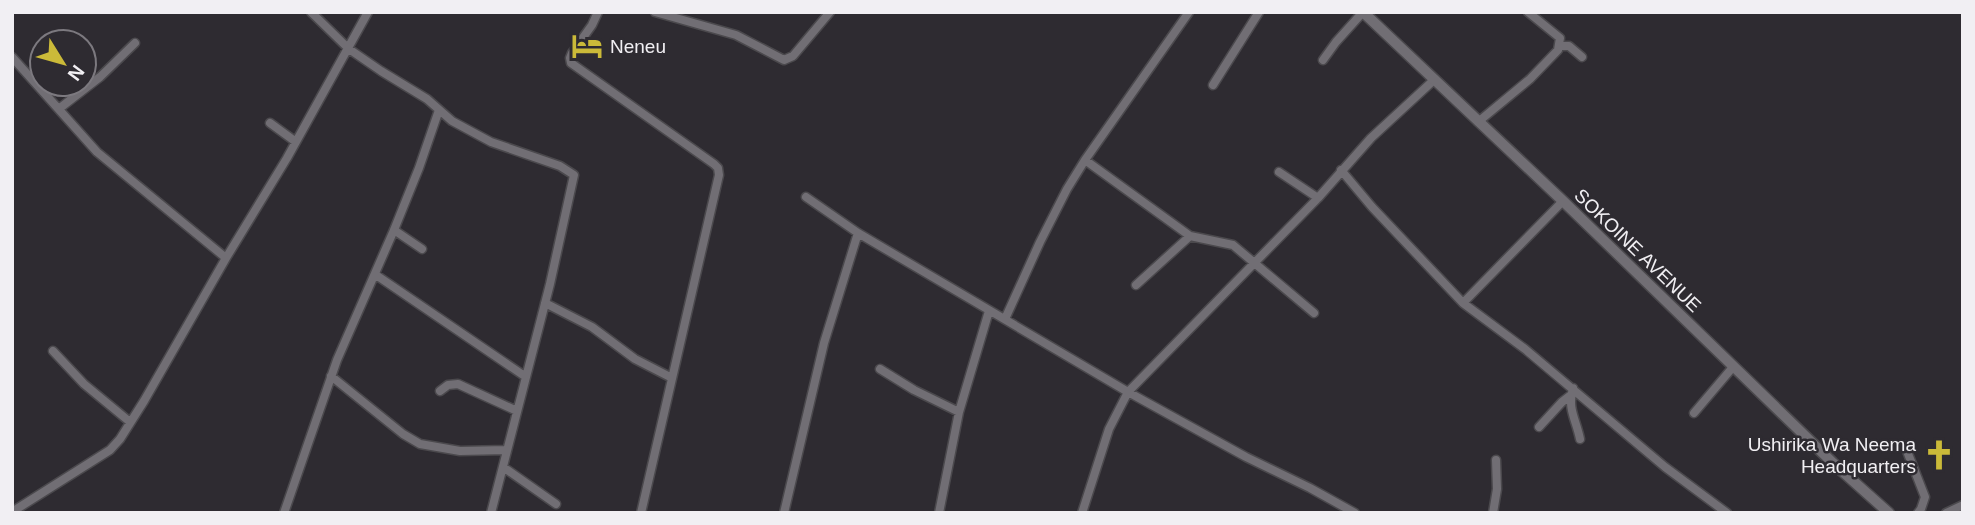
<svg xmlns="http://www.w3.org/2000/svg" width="1975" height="525" viewBox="0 0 1975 525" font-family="Helvetica,sans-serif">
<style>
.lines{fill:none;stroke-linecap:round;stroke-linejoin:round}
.minor-casing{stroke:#4b494d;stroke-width:11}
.tertiary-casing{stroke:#4b494d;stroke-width:13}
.minor{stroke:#716e74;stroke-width:8}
.tertiary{stroke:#716e74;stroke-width:10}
.labels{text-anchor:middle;stroke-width:5;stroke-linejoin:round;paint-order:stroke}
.poi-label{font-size:19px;fill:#f1eff3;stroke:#2e2b31;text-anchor:start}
.street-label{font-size:19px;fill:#f1eff3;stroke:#2e2b31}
</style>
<rect width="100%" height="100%" fill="#2e2b31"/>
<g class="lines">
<!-- minor casing -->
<g class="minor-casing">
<path id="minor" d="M311,12L349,49L381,71L427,99L452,121L491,142L560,166L574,175L550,284L491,513
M598,12L592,25L572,53L570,58L571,63L714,164L718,168L719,175L641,513
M655,12L736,35L784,60L793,56L830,12
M1560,46H1569L1582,57
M12,57L97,152L226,258
M1323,60L1336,42L1363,12
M1213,85L1259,12
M60,108L100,77L135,43
M1478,122L1530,79L1558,50L1560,38L1528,12
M270,123L296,142
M1085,160L1190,236L1233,245L1314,313
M1341,170L1372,207L1463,303L1525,349L1665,467L1727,513
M1279,172L1318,198
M806,197L858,233L1128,392L1318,198L1371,138L1435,79
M394,230L422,249
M376,275L526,377
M1136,285L1190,236
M545,303L592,327L635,359L672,378
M1463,303L1563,201
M1005,319L1040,242L1067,189L1085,160L1189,12
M53,351L84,384L130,422
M880,369L914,390L959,412
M331,376L403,434L420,444L460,451L506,450
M1573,388C1567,409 1576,419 1580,439
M440,391L448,385L458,384L517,411
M1694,413L1733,367
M1539,427L1562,402L1571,395
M1905,446L1925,497L1921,509L1918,513
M503,467L556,504
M12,512L110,450L120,439L144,401L226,258L287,158L368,12
M284,513L337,360L394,230L419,168L439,110
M784,513L824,343L858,233
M939,513L959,412L989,311
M1082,513L1109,429L1128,392L1246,457L1310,488L1355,513
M1493,513L1497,489L1496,460
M1946,513L1963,505"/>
</g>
<!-- tertiary casing -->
<g class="tertiary-casing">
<path id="tertiary" d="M1363,12L1563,201L1833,463L1889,513"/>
</g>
<!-- minor -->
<use href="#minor" class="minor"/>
<!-- tertiary -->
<use href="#tertiary" class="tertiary"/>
</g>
<!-- icons -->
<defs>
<g id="hotel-bare" transform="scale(2.415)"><path d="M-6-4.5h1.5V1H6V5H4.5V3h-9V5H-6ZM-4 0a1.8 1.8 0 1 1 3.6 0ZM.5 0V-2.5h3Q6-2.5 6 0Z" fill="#cbba39" stroke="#2e2b31" stroke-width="2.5" paint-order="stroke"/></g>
<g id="church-bare" transform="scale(2.415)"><path d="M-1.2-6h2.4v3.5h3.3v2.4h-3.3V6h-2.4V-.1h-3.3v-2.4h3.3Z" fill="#cbba39" stroke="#2e2b31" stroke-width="2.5" paint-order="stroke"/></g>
</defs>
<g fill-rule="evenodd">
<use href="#hotel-bare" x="587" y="46"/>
<use href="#church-bare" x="1939" y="455"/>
</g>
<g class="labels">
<!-- poi labels -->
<g class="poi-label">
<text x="610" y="53">Neneu</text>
<text x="1916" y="451" text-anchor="end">Ushirika Wa Neema<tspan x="1916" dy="22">Headquarters</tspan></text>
</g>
<!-- street labels -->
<g class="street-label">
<text transform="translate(1638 250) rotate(44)" y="7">SOKOINE AVENUE</text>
</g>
</g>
<!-- border -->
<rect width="1975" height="525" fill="none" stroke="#f1eff3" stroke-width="28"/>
<!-- north arrow -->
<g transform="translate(63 63) rotate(127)"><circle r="33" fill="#2e2b31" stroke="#7c797f" stroke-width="2"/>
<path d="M0-5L12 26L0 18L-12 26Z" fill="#cbba39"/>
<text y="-10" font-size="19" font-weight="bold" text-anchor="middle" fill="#f1eff3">N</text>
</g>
</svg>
